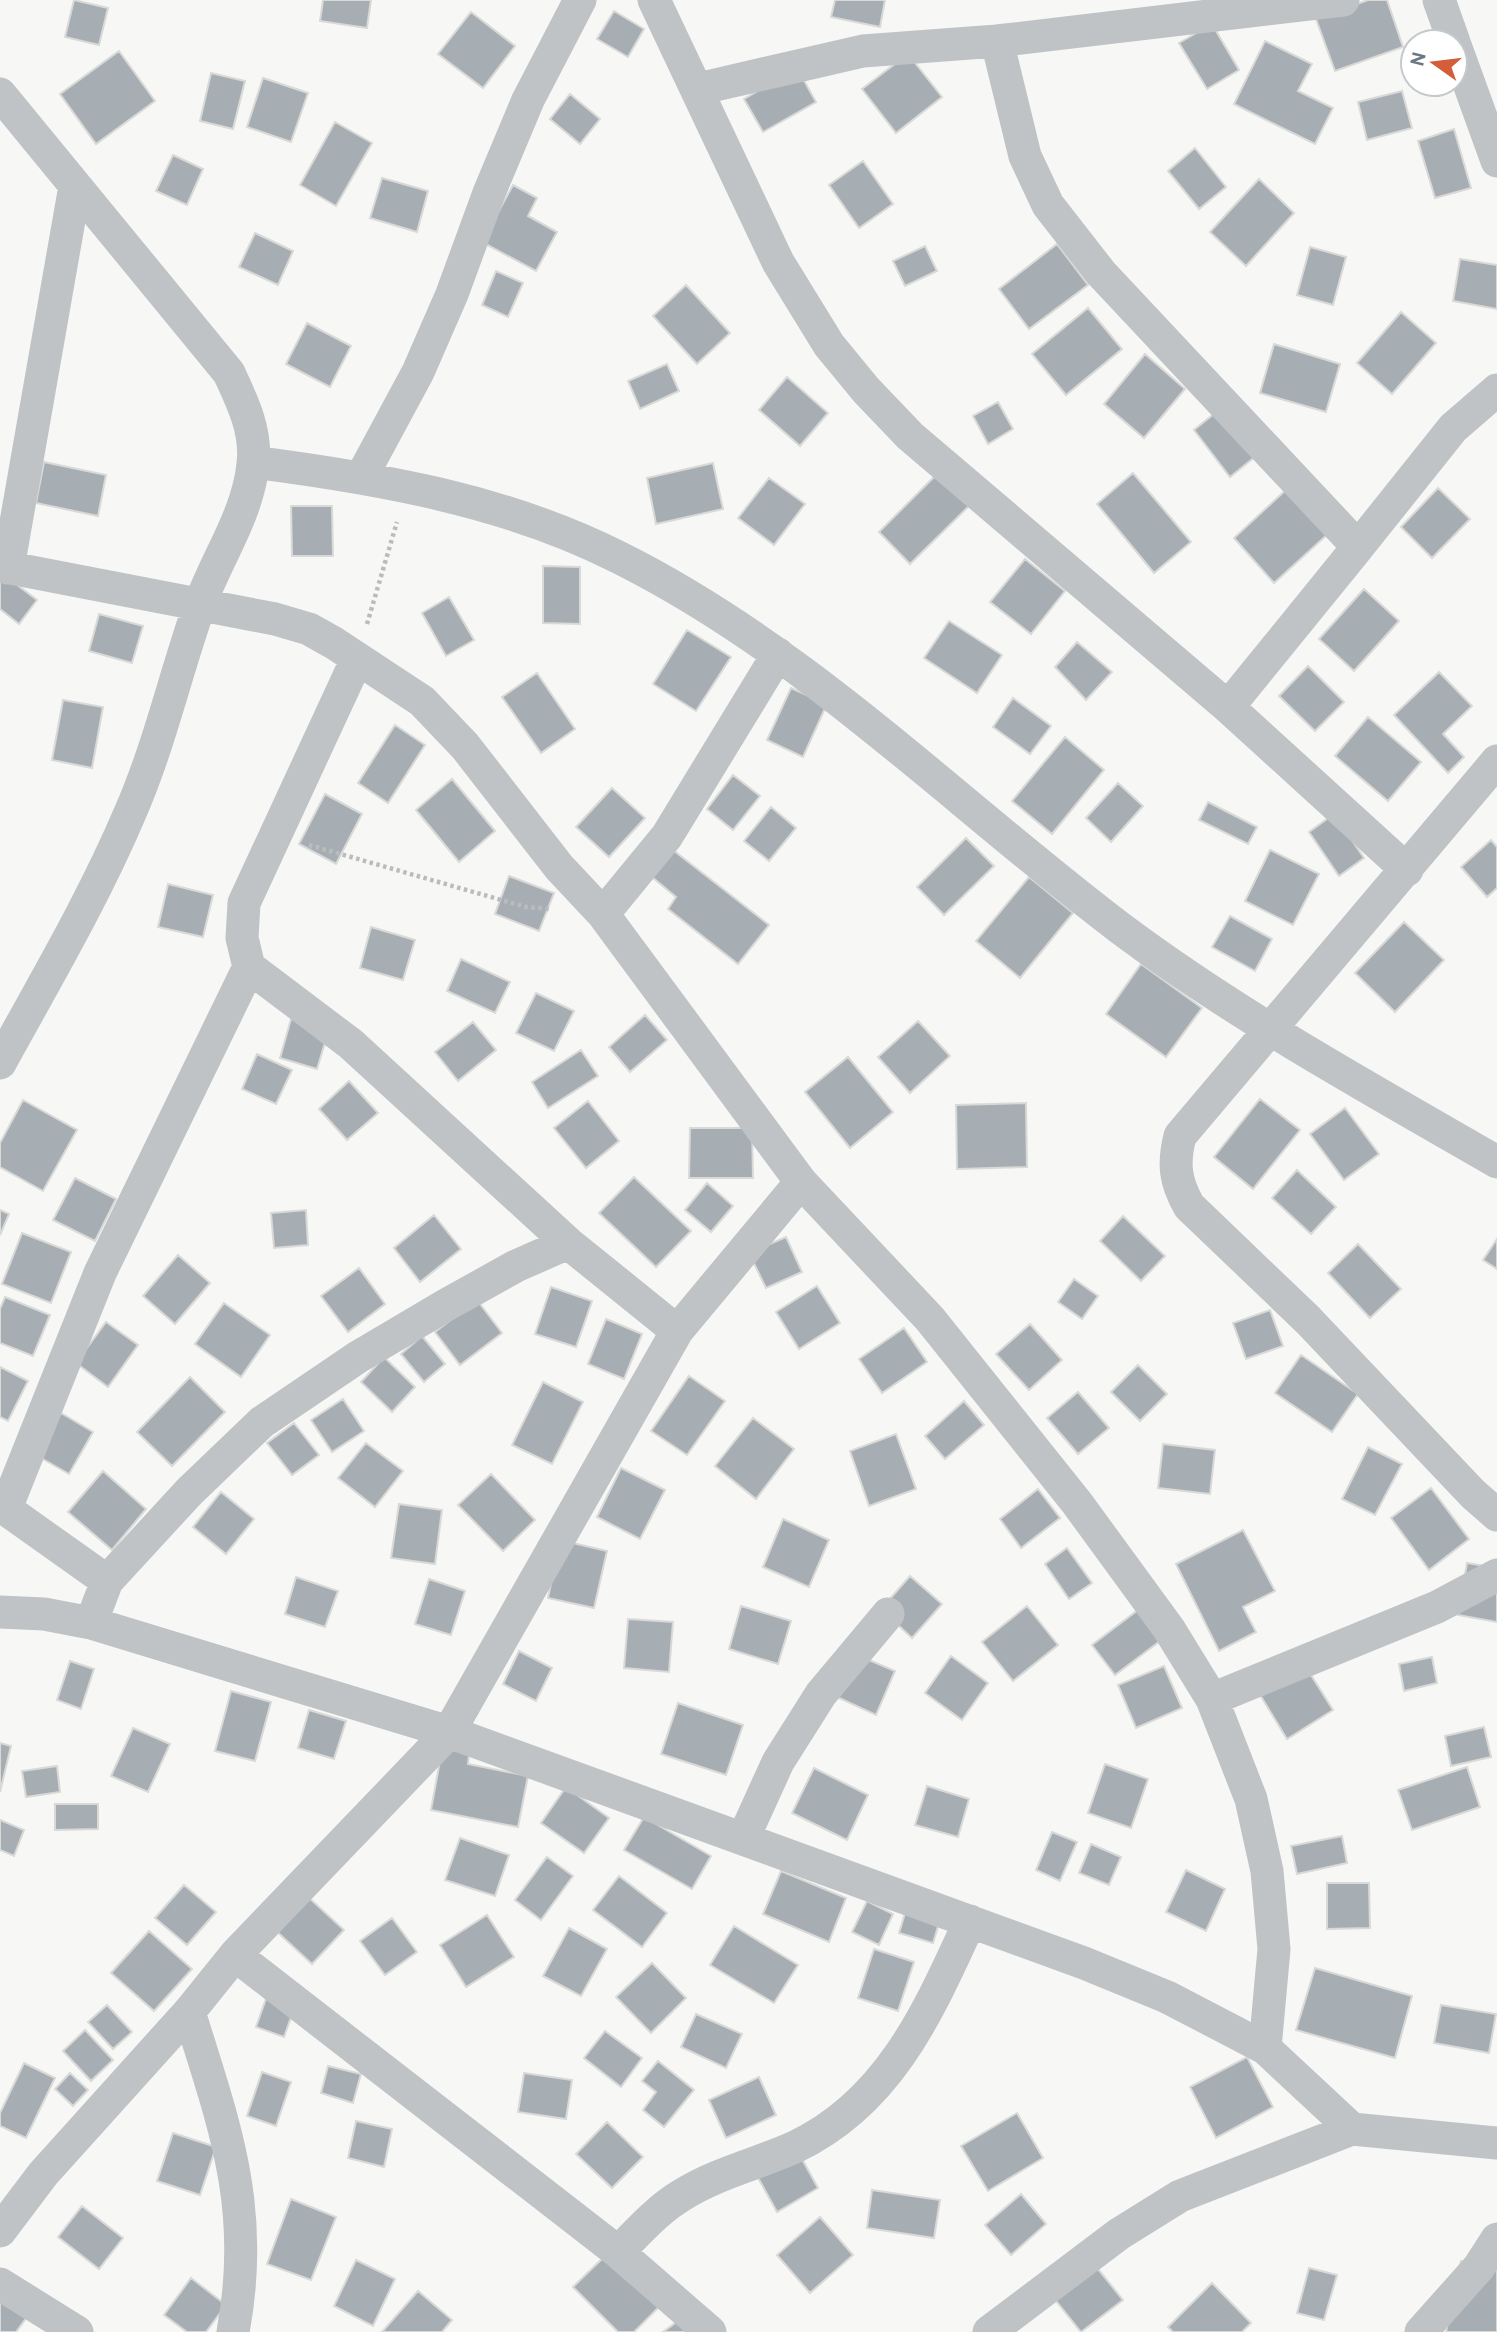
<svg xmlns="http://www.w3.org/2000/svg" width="1497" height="2332" viewBox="0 0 1497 2332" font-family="Overpass,sans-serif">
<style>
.building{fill:#a7aeb3;stroke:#d9d9d7;stroke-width:2}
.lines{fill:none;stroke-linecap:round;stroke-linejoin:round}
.path{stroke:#b9bcbe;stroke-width:4.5;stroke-dasharray:3.5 3.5;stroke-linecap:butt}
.minor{stroke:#bfc3c6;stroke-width:33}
</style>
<rect width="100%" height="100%" fill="#f7f7f5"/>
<!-- building -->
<path class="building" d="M74,0L108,8L99,45L65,37Z
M323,0H371L367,28L320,21Z
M835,0H885L880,27L831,17Z
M1368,0H1387L1403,47L1335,71L1316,19Z
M614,11L644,29L628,57L597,39Z
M471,12L515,46L483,88L438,54Z
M1212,24L1239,70L1207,89L1179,43Z
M1265,41L1312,64L1298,91L1333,108L1315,144L1234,104Z
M119,51L155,101L96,144L60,94Z
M908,54L942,97L896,133L862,89Z
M797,68L816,102L763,132L744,99Z
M211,73L245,81L233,129L200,121Z
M263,78L308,93L291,142L247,127Z
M1402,91L1412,128L1367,140L1358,102Z
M570,94L600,119L580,144L550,119Z
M335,122L372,143L336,206L300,185Z
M1454,129L1471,188L1435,198L1418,141Z
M1195,148L1226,187L1199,209L1168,171Z
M173,155L203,169L187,205L156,191Z
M863,161L893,204L859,228L829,185Z
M382,178L428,191L417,232L370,218Z
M1259,179L1294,213L1246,266L1210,232Z
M513,185L537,198L528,216L557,232L536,271L482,242Z
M255,233L293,251L278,285L239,267Z
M1057,244L1088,285L1029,329L999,289Z
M925,246L937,271L905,286L893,261Z
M1310,247L1346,257L1333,305L1297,295Z
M1460,259L1497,265V309L1453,301Z
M496,271L523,283L508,317L482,305Z
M686,285L730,333L697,364L653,316Z
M1088,308L1122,349L1066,395L1032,354Z
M1401,312L1436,343L1392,394L1357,363Z
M307,323L351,346L330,387L286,364Z
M1274,344L1340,364L1326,412L1260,393Z
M1145,354L1185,389L1144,438L1104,404Z
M667,364L679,391L640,409L628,381Z
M787,377L828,413L800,446L759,410Z
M998,402L1013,429L988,444L973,416Z
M1220,409L1256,456L1230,477L1194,430Z
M44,462L106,475L98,516L36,503Z
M713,463L723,509L656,524L647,478Z
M1133,473L1191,542L1154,573L1097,504Z
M937,474L969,506L910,564L879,532Z
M769,478L805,504L774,545L738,518Z
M1288,488L1329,533L1274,583L1234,538Z
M1438,488L1470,519L1432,558L1401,527Z
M291,506H332L333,556H292Z
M1025,559L1065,591L1031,634L990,602Z
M543,566L580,567V624L543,623Z
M0,572L37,600L19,624L0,609Z
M1364,589L1399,621L1354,671L1319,639Z
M449,597L474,640L446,656L422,613Z
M99,614L143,626L132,663L89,651Z
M949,621L1002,655L977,693L924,658Z
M687,630L731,657L696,711L653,684Z
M1077,642L1112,672L1086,700L1055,667Z
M1308,666L1344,702L1315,731L1279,696Z
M1439,672L1472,706L1443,734L1464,757L1448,773L1394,715Z
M537,673L575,729L541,753L502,697Z
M791,688L827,704L803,757L767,740Z
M1013,698L1051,726L1030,754L993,727Z
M63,700L103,707L92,768L52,760Z
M1368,717L1421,762L1388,801L1335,756Z
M395,725L425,745L388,803L358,783Z
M1065,737L1104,770L1052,834L1012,801Z
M733,775L760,796L733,830L707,809Z
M452,779L495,831L459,862L416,810Z
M1118,783L1143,806L1111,842L1086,818Z
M612,788L645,818L609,857L576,827Z
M325,794L362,814L336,864L299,844Z
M1208,802L1257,827L1248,844L1199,820Z
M771,807L796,828L769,861L744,841Z
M1334,814L1364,858L1339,876L1309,832Z
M966,838L994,866L944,915L917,887Z
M1491,840L1497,847V888L1487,897L1461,867Z
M673,850L769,925L738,964L668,909L676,897L652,877Z
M1270,850L1319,874L1293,925L1245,901Z
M509,876L554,893L539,931L495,914Z
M1029,877L1073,913L1020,978L976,941Z
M168,884L213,895L203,937L158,927Z
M1230,916L1272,939L1255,971L1212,947Z
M1404,922L1444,960L1395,1012L1355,973Z
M371,927L415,940L403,980L360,968Z
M461,959L510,982L495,1013L447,991Z
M1141,964L1202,1008L1166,1057L1106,1014Z
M536,993L574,1011L554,1051L516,1033Z
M293,1012L331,1023L317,1069L280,1058Z
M645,1015L667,1040L630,1072L609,1047Z
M918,1021L950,1056L910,1093L878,1057Z
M473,1022L496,1050L458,1081L435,1052Z
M581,1050L598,1076L548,1108L532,1082Z
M257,1054L292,1070L276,1104L242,1089Z
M848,1057L893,1112L850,1148L805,1092Z
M349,1081L378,1113L347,1140L319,1109Z
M1260,1099L1300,1130L1253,1189L1214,1157Z
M23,1100L77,1130L43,1191L0,1167V1143Z
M588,1101L619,1141L586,1168L554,1128Z
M1026,1103L1027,1167L957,1169L956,1105Z
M1345,1108L1379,1154L1344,1180L1310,1134Z
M690,1128H752L753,1178H689Z
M1297,1170L1336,1207L1311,1234L1272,1198Z
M634,1177L691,1231L656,1267L599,1213Z
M75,1178L116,1199L95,1241L53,1220Z
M707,1183L733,1206L711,1232L685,1210Z
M0,1210L9,1214L0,1235Z
M306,1210L308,1245L274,1248L271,1213Z
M434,1215L461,1249L420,1282L394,1248Z
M1123,1216L1165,1256L1141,1281L1100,1241Z
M22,1233L71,1252L51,1303L2,1284Z
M786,1237L802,1272L766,1288L749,1253Z
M1497,1239V1269L1483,1260Z
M1358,1244L1401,1289L1370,1318L1328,1273Z
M178,1255L210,1283L175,1324L143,1296Z
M359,1268L385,1304L348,1332L321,1296Z
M1074,1279L1098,1296L1082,1319L1058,1302Z
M817,1286L840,1323L799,1349L776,1312Z
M551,1287L592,1301L576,1347L535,1334Z
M5,1297L50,1315L33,1356L0,1343V1309Z
M477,1300L502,1333L460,1365L435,1332Z
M224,1303L270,1335L241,1377L195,1344Z
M1270,1310L1283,1346L1246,1359L1233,1323Z
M606,1319L642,1334L624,1379L588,1364Z
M106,1322L138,1345L108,1387L76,1363Z
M1030,1324L1062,1360L1029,1390L996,1354Z
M904,1328L927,1362L882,1393L859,1359Z
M422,1336L445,1364L424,1382L401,1354Z
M1301,1355L1358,1394L1332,1432L1275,1393Z
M384,1357L415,1387L392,1412L361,1382Z
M1138,1365L1167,1394L1140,1421L1111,1392Z
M0,1367L28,1381L8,1421L0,1417Z
M689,1376L725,1401L687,1455L651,1431Z
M190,1377L225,1412L172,1466L137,1432Z
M543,1382L583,1402L552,1464L512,1445Z
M1078,1392L1109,1428L1078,1454L1047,1418Z
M343,1399L364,1431L332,1452L311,1420Z
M964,1401L984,1425L945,1459L925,1436Z
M61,1413L93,1432L69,1474L36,1455Z
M753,1418L794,1449L756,1499L715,1466Z
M294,1423L319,1455L292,1475L267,1443Z
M896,1434L916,1489L869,1506L850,1451Z
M366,1443L403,1471L375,1507L338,1478Z
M1163,1444L1215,1450L1210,1494L1158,1488Z
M1368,1447L1402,1464L1375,1515L1342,1499Z
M621,1468L665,1490L640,1539L597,1517Z
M103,1471L146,1509L112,1550L68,1512Z
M491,1474L535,1520L503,1551L458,1505Z
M1431,1488L1469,1539L1429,1570L1391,1518Z
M1038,1489L1060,1518L1021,1548L1000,1519Z
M221,1492L254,1519L226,1554L193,1527Z
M399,1504L442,1510L435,1564L391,1558Z
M783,1519L829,1540L809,1587L763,1567Z
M1243,1530L1275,1591L1243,1607L1256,1632L1219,1651L1176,1564Z
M560,1540L607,1551L594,1608L548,1598Z
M1067,1548L1092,1583L1069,1599L1045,1564Z
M1467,1563L1497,1568V1622L1458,1615Z
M910,1576L942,1604L912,1638L881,1609Z
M296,1577L338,1591L325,1627L285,1614Z
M429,1579L465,1591L451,1635L415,1624Z
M741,1606L791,1621L778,1664L729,1649Z
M1027,1606L1058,1645L1013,1681L982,1642Z
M1138,1610L1160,1641L1115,1675L1092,1645Z
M628,1619L673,1622L669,1672L624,1668Z
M519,1651L552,1668L536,1701L503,1684Z
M855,1654L895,1671L876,1715L837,1697Z
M951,1656L988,1683L962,1720L925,1693Z
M1299,1656L1333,1710L1287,1739L1254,1685Z
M1432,1657L1437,1683L1404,1691L1399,1664Z
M70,1661L94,1669L81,1709L57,1700Z
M1164,1666L1182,1708L1136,1728L1118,1685Z
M231,1691L271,1702L255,1761L215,1751Z
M678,1703L743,1725L726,1775L661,1754Z
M309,1710L346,1721L334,1759L298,1748Z
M1484,1727L1491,1757L1451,1766L1445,1736Z
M133,1728L170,1744L148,1792L111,1776Z
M0,1743L11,1746L0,1792Z
M443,1744L470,1748L468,1764L528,1776L518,1827L431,1810Z
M1105,1764L1148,1779L1131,1828L1088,1813Z
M57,1766L60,1792L26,1797L22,1771Z
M1467,1767L1480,1807L1412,1830L1398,1790Z
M814,1768L868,1795L847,1840L792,1813Z
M927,1786L969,1799L958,1837L915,1825Z
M566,1787L609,1818L584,1853L541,1823Z
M55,1804H98V1829L55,1830Z
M644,1817L711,1856L692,1889L624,1850Z
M0,1820L24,1830L14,1856L0,1850Z
M1052,1832L1077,1842L1060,1881L1036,1870Z
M1342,1836L1347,1863L1297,1874L1291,1846Z
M460,1838L509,1855L495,1896L445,1880Z
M1091,1844L1121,1857L1109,1885L1079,1873Z
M547,1857L573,1876L541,1920L515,1900Z
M1186,1870L1225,1889L1206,1931L1166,1912Z
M781,1871L846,1898L829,1942L763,1914Z
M619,1876L667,1913L642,1947L593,1910Z
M1327,1883H1369L1370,1928L1327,1929Z
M184,1885L216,1912L187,1945L155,1918Z
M306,1895L344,1930L312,1964L274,1929Z
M867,1901L893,1914L879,1945L852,1932Z
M906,1910L940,1920L933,1943L899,1933Z
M487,1915L514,1957L466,1987L440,1945Z
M392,1918L417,1952L385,1975L360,1941Z
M734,1926L798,1965L774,2003L710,1965Z
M569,1928L607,1949L581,1996L543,1976Z
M149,1931L192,1969L154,2011L111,1973Z
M874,1949L914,1962L898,2011L858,1998Z
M652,1963L686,1998L651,2033L616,1997Z
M1315,1968L1412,1996L1395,2058L1296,2030Z
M267,1996L295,2006L284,2037L256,2027Z
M107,2005L132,2032L113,2049L88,2022Z
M1441,2005L1496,2014L1489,2053L1434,2043Z
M696,2014L742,2034L726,2068L681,2047Z
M85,2030L113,2060L91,2081L63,2051Z
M605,2031L642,2058L621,2087L584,2058Z
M1247,2057L1273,2107L1216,2138L1190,2087Z
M658,2061L694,2090L664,2127L643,2110L656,2092L642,2081Z
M24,2063L55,2078L26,2138L0,2126V2113Z
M328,2066L361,2074L353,2103L321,2093Z
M262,2072L291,2082L276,2126L247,2116Z
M70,2073L88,2090L73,2106L55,2089Z
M524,2073L572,2080L566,2119L518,2112Z
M759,2077L776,2115L726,2138L709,2100Z
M1017,2113L1043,2158L988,2191L961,2146Z
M356,2121L392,2129L384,2167L348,2158Z
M607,2122L643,2157L612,2188L576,2154Z
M173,2133L216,2147L200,2195L157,2181Z
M797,2150L818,2188L777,2212L756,2174Z
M872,2190L940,2200L934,2238L867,2228Z
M1021,2194L1046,2224L1011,2255L985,2225Z
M291,2199L336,2217L311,2280L267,2264Z
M82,2206L123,2238L99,2269L58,2237Z
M820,2217L853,2255L810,2293L777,2255Z
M607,2254L659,2307L634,2332H618L573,2287Z
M356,2260L395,2279L373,2326L334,2306Z
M1461,2261L1497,2269V2332H1446Z
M1094,2264L1123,2300L1081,2332L1053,2297Z
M1309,2268L1337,2275L1324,2320L1297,2313Z
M191,2278L226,2305L206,2332H187L164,2315Z
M1212,2283L1251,2323L1242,2332H1173L1168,2327Z
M418,2291L452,2320L442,2332H382Z
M0,2297L27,2317L16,2332H0Z
M686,2315L699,2332H663Z"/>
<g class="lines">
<!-- path -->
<path class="path" d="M367,624L397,522
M309,845L526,907L550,909"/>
<!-- minor -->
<path class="minor" d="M654,0L778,262L829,345L866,390L910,436L1228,707L1407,870
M1439,0L1454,42
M997,41L1025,156L1048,205L1101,273L1358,547L1228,707
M1455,45L1497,161
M698,89L863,51L997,41L1343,0
M0,94L229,373C242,401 257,431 253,464C248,515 216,559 199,607C175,675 159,747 130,813C93,900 45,981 0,1063
M253,462C377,478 505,500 618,557C805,650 955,803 1120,928C1239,1017 1369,1088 1497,1162
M362,476L418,372L452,294L489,193L528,100L580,0
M1358,547L1453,428L1497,390
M0,566L275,619L309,629L334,643L422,701L465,746L559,867L603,914L801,1182L930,1319L1077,1503L1169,1629L1212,1699L1251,1799L1267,1871L1274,1949L1265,2048
M8,568L75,186
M1497,761L1180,1136C1173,1164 1175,1181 1189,1206L1308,1320L1473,1494L1497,1515
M603,914L667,836L778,654
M249,967L351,1044L568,1243L677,1331
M0,1505L107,1581
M6,1508L100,1273L249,967L242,938L244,903L357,659
M0,1612L44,1614L91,1623L449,1732L1084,1963L1167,1997L1265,2048L1352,2129L1497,2143
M91,1623L107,1581L189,1492L262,1422L358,1357L446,1305L516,1266L568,1243
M1212,1699L1437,1607L1497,1575
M743,1839L778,1762L821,1694L888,1614
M235,1955L618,2252L710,2332
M189,2012C225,2127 256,2209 233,2332
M0,2231L43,2174L189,2012L235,1955L449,1732L677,1331L801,1182
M618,2252C638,2232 657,2210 682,2195C717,2173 757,2164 795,2147C890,2102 929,2010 970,1921
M0,2284L77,2332
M989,2332L1119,2234L1180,2196L1352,2129
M1421,2332L1479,2267L1497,2239"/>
</g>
<!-- north arrow -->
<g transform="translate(1434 63) rotate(284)"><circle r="33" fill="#ffffff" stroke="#c3c9cd" stroke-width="2"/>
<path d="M0-5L12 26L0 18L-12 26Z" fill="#d25e3a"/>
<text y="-10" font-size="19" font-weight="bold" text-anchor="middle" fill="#6a7883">N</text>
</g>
</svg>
